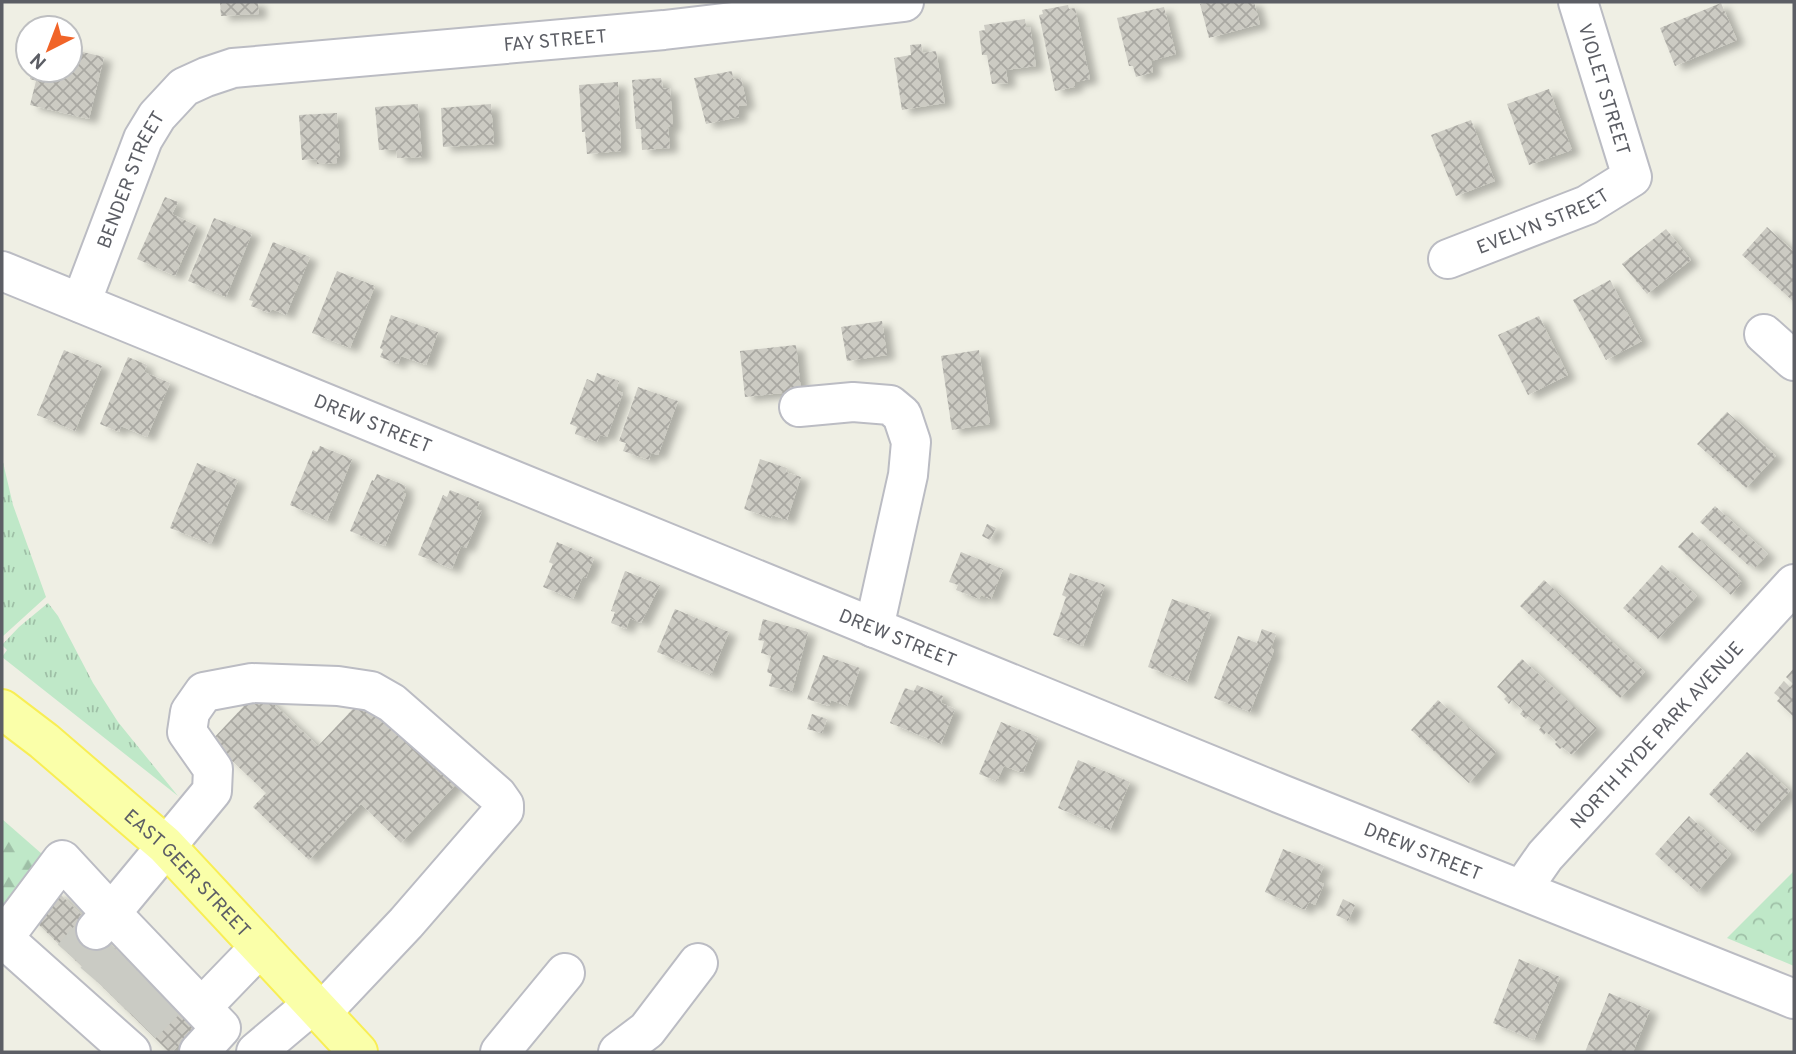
<svg xmlns="http://www.w3.org/2000/svg" width="1796" height="1054" viewBox="0 0 1796 1054" font-family="Overpass,sans-serif">
<style>
.grass{fill:url(#grass-tufts)}
.forest{fill:url(#forest-firs)}
.park{fill:url(#park-crowns)}
.building{fill:url(#building-cross-hatch);filter:url(#shadow)}
.lines{fill:none;stroke-linecap:round;stroke-linejoin:round}
.minor-tunnel{stroke:#cacbc4;stroke-width:38;stroke-dasharray:38 19;stroke-linecap:butt}
.minor-casing{stroke:#bbbcc3;stroke-width:42}
.major-casing{stroke:#f8ee54;stroke-width:42}
.minor{stroke:#fff;stroke-width:38}
.major{stroke:#faffa9;stroke-width:38}
.labels{text-anchor:middle;stroke-width:7;stroke-linejoin:round;paint-order:stroke}
.street-label{font-size:19px;fill:#5c5e65;stroke:#fff}
</style>
<defs>
<pattern id="grass-tufts" width="24" height="20" patternUnits="userSpaceOnUse" patternTransform="scale(1.75)"><rect width="24" height="20" fill="#bfe8c8"/><path d="M3 7l-1-3M5 7V3M7 7l1-3M15 17l-1-3M17 17v-4M19 17l1-3" fill="none" stroke="#9ebfa6"/></pattern>
<pattern id="forest-firs" width="22" height="20" patternUnits="userSpaceOnUse" patternTransform="scale(1.75)"><rect width="22" height="20" fill="#bfe8c8"/><path d="M5 1l3.5 6h-7zM16 11l3.5 6h-7z" fill="#9ebfa6"/></pattern>
<pattern id="park-crowns" width="20" height="18" patternUnits="userSpaceOnUse" patternTransform="scale(1.75)"><rect width="20" height="18" fill="#bfe8c8"/><path d="M2 6a3 3 0 1 1 6 0M12 15a3 3 0 1 1 6 0" fill="none" stroke="#9ebfa6"/></pattern>
<pattern id="building-cross-hatch" width="8" height="8" patternUnits="userSpaceOnUse" patternTransform="scale(1.75)"><rect width="8" height="8" fill="#cccbc3"/><path d="M0 0l8 8M0 8l8-8" fill="none" stroke="#a9a8a2"/></pattern>
<filter id="shadow"><feDropShadow dx="8" dy="4.5" stdDeviation="3.5" flood-color="#0004"/></filter>
</defs>
<rect width="100%" height="100%" fill="#efefe4"/>
<!-- grass -->
<path class="grass" d="M2,458L13,505L46,597L2,637Z
M48,603L58,616L93,683L118,722L178,796L2,657L7,650L2,645L19,627Z"/>
<!-- forest -->
<path class="forest" d="M2,819L50,861L2,925Z"/>
<!-- park -->
<path class="park" d="M1794,871V966L1727,938Z"/>
<!-- building -->
<path class="building" d="M220,2H258L259,14L221,16Z
M1208,2H1254L1260,24L1209,38L1200,4Z
M1721,3L1737,40L1675,66L1660,28Z
M1068,5L1069,9L1075,8L1090,79L1075,82V87L1055,91L1039,15L1043,14L1042,10Z
M1164,7L1176,54L1151,61L1153,72L1136,77L1133,66H1129L1117,18Z
M1025,19L1026,27H1030L1036,66L1006,70L1008,83L992,84L987,55H982L979,31L985,30L984,25Z
M921,44L923,53L936,51L945,103L902,110L894,58L911,55L910,45Z
M70,49L104,57L89,119L30,105L36,81L30,79L32,70H70Z
M732,71L733,79L741,78L747,105L739,106V117L706,124L694,78Z
M661,78L663,89L670,88L673,127H668L670,148L642,150L641,129H636L632,80Z
M618,82L621,151L587,154L585,132H582L579,85Z
M1549,89L1572,150L1529,165L1507,104Z
M418,104L422,157L397,158L396,149L379,150L375,107Z
M491,104L494,144L443,147L441,108Z
M337,113L340,158H336L337,163L317,164V159L302,160L299,115Z
M1471,120L1495,181L1456,196L1431,135Z
M165,197L178,202L172,214L197,226L175,276L137,259Z
M214,218L252,233L226,297L188,281Z
M1767,227L1794,252V302L1742,255Z
M1666,229L1691,260L1647,294L1622,264Z
M273,242L310,257L286,315L272,309L269,313L251,306L253,301L249,300Z
M337,271L375,286L350,348L312,333Z
M1610,280L1642,341L1606,360L1573,300Z
M391,315L438,332L426,365L401,356L398,364L380,357L383,350L380,348Z
M1539,316L1568,375L1528,395L1498,335Z
M882,321L887,355L847,361L841,327Z
M796,345L801,391L745,397L740,351Z
M64,350L102,366L75,431L37,415Z
M979,350L990,424L952,430L941,356Z
M128,357L147,365L144,372L170,383L147,437L121,426L119,432L100,424Z
M597,373L619,381L616,390L623,393L607,437L600,435L597,442L575,434L577,427L570,424L587,379L594,382Z
M638,387L678,401L658,455L651,453L649,460L623,451L626,443L619,441Z
M1727,412L1776,456L1746,488L1697,444Z
M320,446L352,459L327,521L290,505L313,450L317,452Z
M760,459L787,468L786,472L801,477L787,520L772,515L771,518L744,509Z
M197,463L238,480L211,544L170,528Z
M377,474L406,486L403,493L406,494L385,546L350,531L372,480L374,481Z
M450,490L480,502L476,509L482,511L466,548L461,546L452,569L418,555L443,495L447,497Z
M1715,506L1768,554L1755,568L1751,564L1749,566L1700,522Z
M987,524L996,528L990,540L982,536Z
M1692,532L1739,575L1737,578L1742,582L1731,595L1678,547Z
M557,542L594,558L586,578L583,576L573,599L543,587L553,564L549,562Z
M961,552L1003,569L991,599L981,595L979,599L956,590L958,585L949,582Z
M1662,565L1697,596L1658,639L1623,608Z
M625,571L660,585L641,623L630,618L626,629L611,623L615,612L611,611Z
M1070,573L1105,585L1083,646L1053,635L1066,597L1062,595Z
M1544,580L1645,672L1620,698L1520,606Z
M1172,599L1211,613L1187,682L1148,667Z
M675,609L729,632L711,675L657,652Z
M763,619L808,632L792,692L769,686L772,674L767,672L771,656L761,653L764,641L758,640Z
M1262,629L1276,634L1271,648L1274,650L1250,712L1214,698L1238,636L1257,643Z
M823,655L860,668L847,706L831,700L829,706L807,699Z
M1522,659L1597,728L1572,755L1562,747L1560,749L1555,744L1557,742L1546,732L1544,735L1539,730L1541,727L1528,716L1526,719L1520,714L1523,710L1512,700L1509,704L1504,699L1507,696L1497,687Z
M1794,668V717L1777,701L1780,698L1774,693L1784,681L1790,687L1793,684L1786,677Z
M917,685L943,696L941,703L955,709L941,744L890,723L905,688L914,691Z
M259,690L318,746L367,694L459,781L401,843L361,804L309,860L253,807L266,793L211,741Z
M1438,700L1496,752L1469,783L1411,730Z
M812,714L827,719L822,733L807,729Z
M1001,722L1038,737L1023,773L1004,766L997,781L979,774Z
M1747,752L1790,791L1752,833L1709,794Z
M1078,760L1130,782L1110,830L1058,808Z
M1689,816L1731,854L1697,892L1655,854Z
M1283,849L1324,866L1317,881L1324,884L1315,905L1309,902L1305,910L1265,892Z
M58,892L196,1028L172,1052H169L32,918Z
M1343,899L1355,905L1348,921L1336,915Z
M1519,959L1560,977L1534,1040L1493,1023Z
M1609,993L1650,1010L1633,1052H1585Z"/>
<g class="lines">
<!-- minor-tunnel -->
<path class="minor-tunnel" d="M72,957L96,930
M95,980L119,952
M116,1000L141,974
M142,1025L167,1000"/>
<!-- minor casing -->
<g class="minor-casing">
<g id="minor">
<path id="s1" d="M1448,259L1587,205L1632,177L1578,2"/>
<path id="s2" d="M2,271L1281,794L1794,999"/>
<path id="s3" d="M81,303L143,139L157,116L184,87L206,77L233,68L664,30L904,2"/>
<path d="M1764,334L1794,361"/>
<path d="M799,407L853,402L890,405L902,415L911,442L908,475L874,628"/>
<path id="s4" d="M1522,889L1545,856L1794,584"/>
<path d="M96,930L111,913L221,1028L199,1052"/>
<path d="M3,938L131,1052"/>
<path d="M2,940L62,860L111,913L212,791L213,769L187,732L190,712L204,692L252,683L338,686L371,691L392,703L497,795L504,805V810L406,923L321,1013"/>
<path d="M202,1007L260,947"/>
<path d="M256,1052L313,1004"/>
<path d="M500,1052L565,973"/>
<path d="M618,1052L647,1030L698,963"/>
</g>
</g>
<!-- major casing -->
<g class="major-casing">
<g id="major">
<path id="s5" d="M2,709L44,741L165,845L358,1052"/>
</g>
</g>
<!-- minor -->
<use href="#minor" class="minor"/>
<!-- major -->
<use href="#major" class="major"/>
</g>
<g class="labels">
<!-- street labels -->
<g class="street-label">
<text dy="7" stroke="none"><textPath href="#s3" startOffset="618">FAY STREET</textPath></text>
<text transform="translate(1605 89) rotate(73)" y="7">VIOLET STREET</text>
<text dy="7" stroke="none"><textPath href="#s3" startOffset="133">BENDER STREET</textPath></text>
<text dy="7" stroke="none"><textPath href="#s1" startOffset="102">EVELYN STREET</textPath></text>
<text dy="7" stroke="none"><textPath href="#s2" startOffset="401">DREW STREET</textPath></text>
<text dy="7" stroke="none"><textPath href="#s2" startOffset="968">DREW STREET</textPath></text>
<text dy="7" stroke="none"><textPath href="#s4" startOffset="205">NORTH HYDE PARK AVENUE</textPath></text>
<text dy="7" stroke="none"><textPath href="#s2" startOffset="1535">DREW STREET</textPath></text>
<text dy="7" stroke="none"><textPath href="#s5" startOffset="248">EAST GEER STREET</textPath></text>
</g>
</g>
<!-- border -->
<rect width="1796" height="1054" fill="none" stroke="#5c5e65" stroke-width="7"/>
<!-- north arrow -->
<g transform="translate(49 49) rotate(222)"><circle r="33" fill="#ffffff" stroke="#bebfc1" stroke-width="2"/>
<path d="M0-5L12 26L0 18L-12 26Z" fill="#f16428"/>
<text y="-10" font-size="19" font-weight="bold" text-anchor="middle" fill="#5c5e65">N</text>
</g>
</svg>
